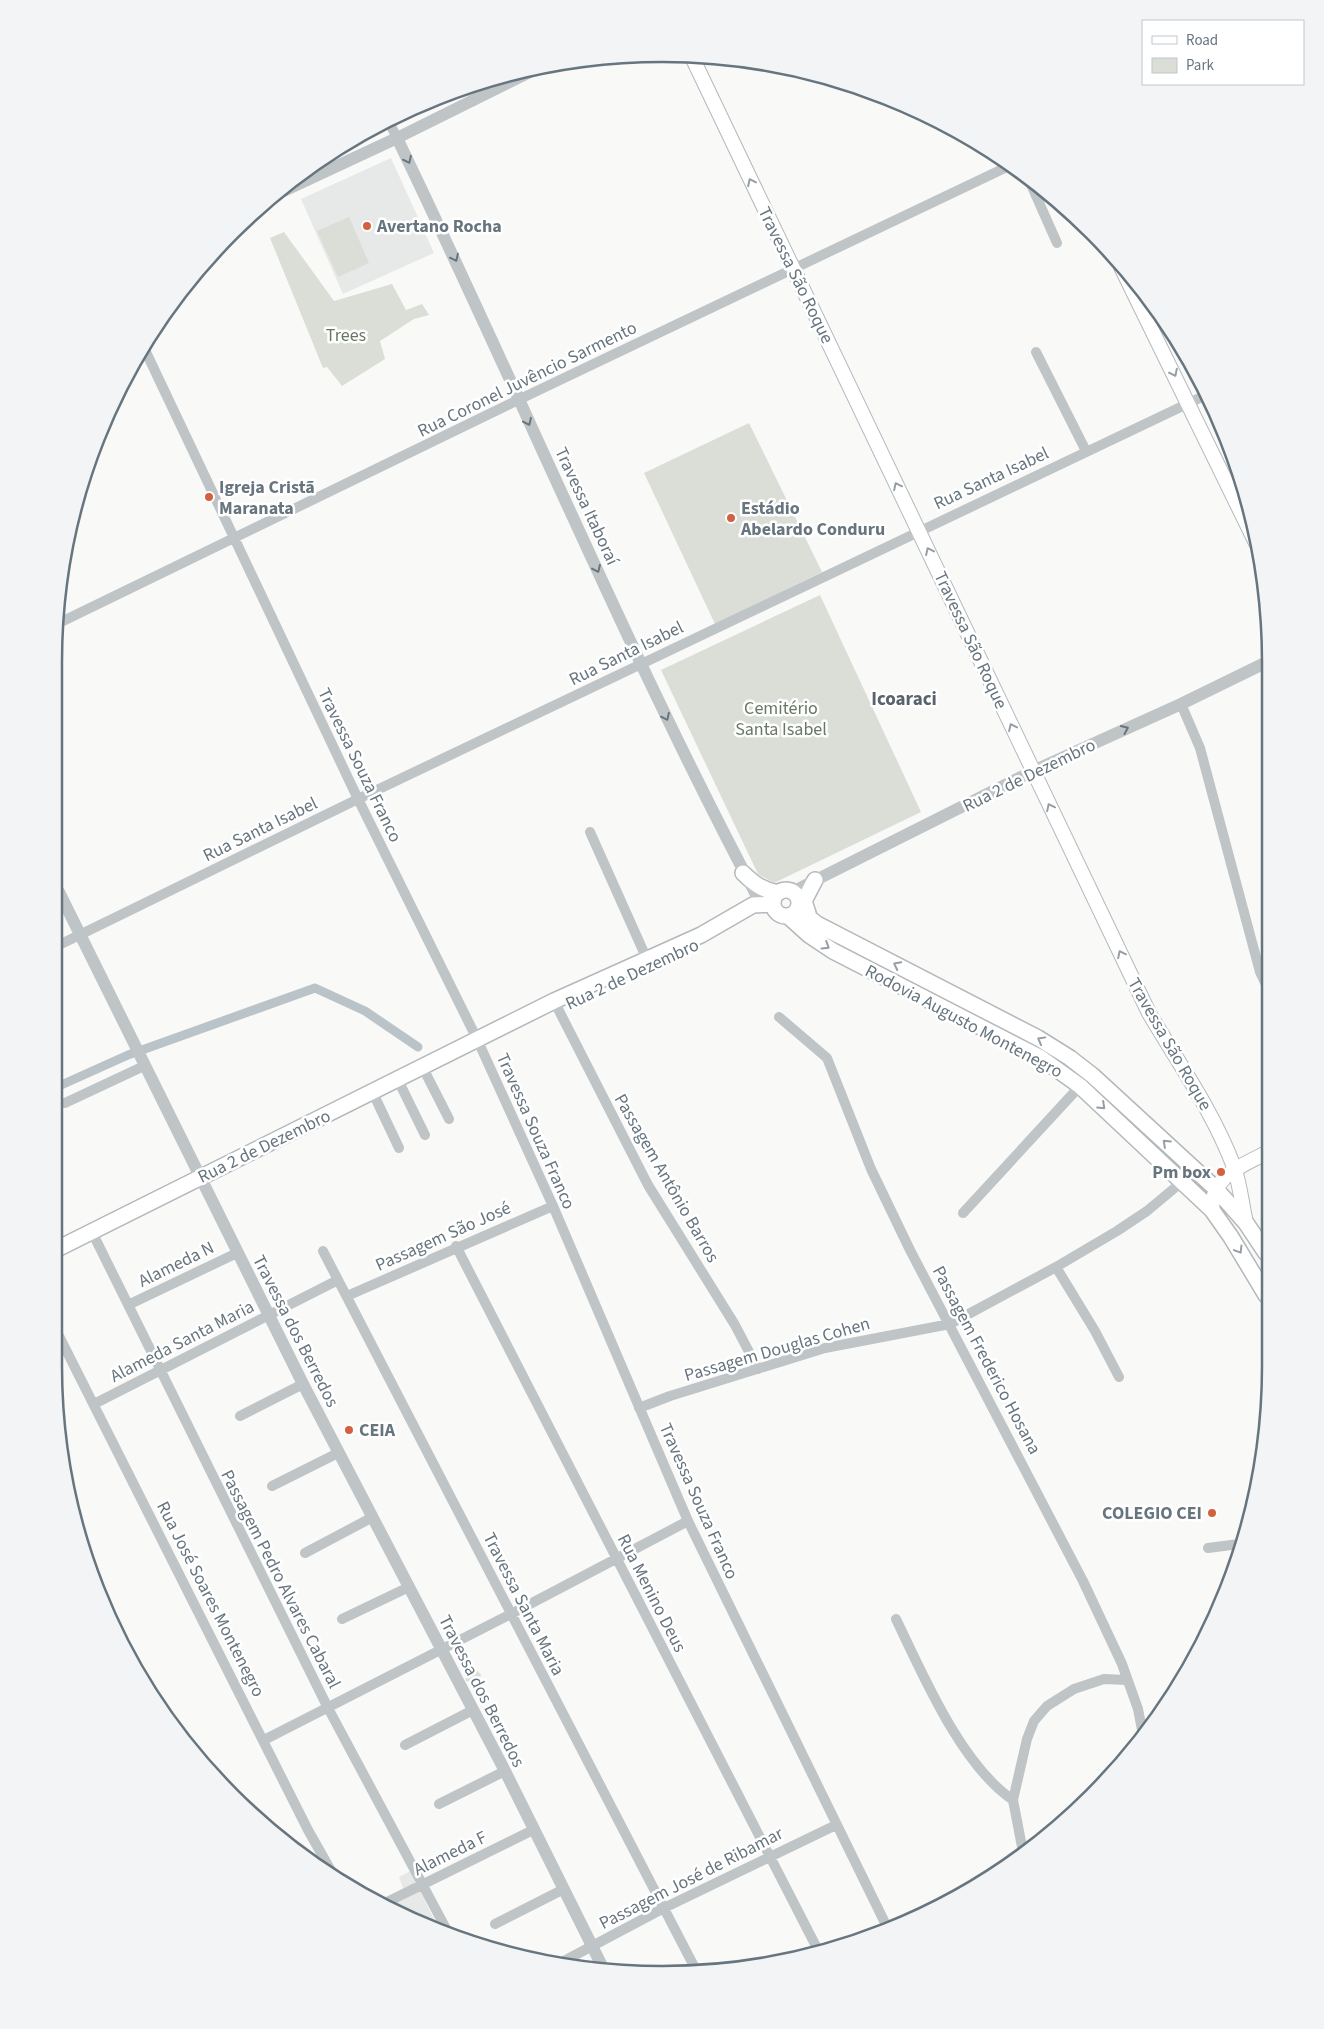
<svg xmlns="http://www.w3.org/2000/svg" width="1324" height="2029" viewBox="0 0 1324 2029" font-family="'Source Sans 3',sans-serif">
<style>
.built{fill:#e7e8e8}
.green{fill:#daded7}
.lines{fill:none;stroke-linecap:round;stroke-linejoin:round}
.canal{stroke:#bac4c8;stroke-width:9}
.secondary-casing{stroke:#b4b9bd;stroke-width:16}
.primary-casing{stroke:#b3b8bb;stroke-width:18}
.minor{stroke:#bfc4c7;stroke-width:10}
.tertiary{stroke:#bfc4c7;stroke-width:12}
.secondary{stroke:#fff;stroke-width:14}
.primary{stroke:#fff;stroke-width:15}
.oneway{stroke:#67757f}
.oneway2{stroke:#959ea5}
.poi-dot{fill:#d2613f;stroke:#fff;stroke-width:2}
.labels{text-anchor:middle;stroke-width:5;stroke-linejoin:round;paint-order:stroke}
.poi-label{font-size:18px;font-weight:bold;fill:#67757f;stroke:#fff;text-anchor:start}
.street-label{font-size:18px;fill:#67757f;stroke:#fff}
.park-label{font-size:18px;fill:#697866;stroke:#fff}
.neighbourhood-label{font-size:19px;font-weight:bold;fill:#59636b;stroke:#fff}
.rim{fill:none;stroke:#67757f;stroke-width:2.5}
</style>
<rect width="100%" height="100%" fill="#f9f9f8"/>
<!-- built -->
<path class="built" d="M391,158L434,253L343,294L301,199Z
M412,1870L419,1882L404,1891L399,1877Z
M420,1891L441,1933L385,1908Z"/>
<!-- green -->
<path class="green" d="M349,217L369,263L338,277L317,231Z
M284,232L334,301L392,284L406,310L422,304L429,315L414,319L380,341L385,359L342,386L327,367L323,368L270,238Z
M749,423L822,572L715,624L644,473Z
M820,595L921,812L774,883L758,874L661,670Z
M476,1669L481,1675L479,1683L466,1681L465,1673Z"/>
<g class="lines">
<!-- canal -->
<path class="canal" d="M59,1086L128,1055L315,988L365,1011L418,1047"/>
<!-- secondary casing -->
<g class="secondary-casing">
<path id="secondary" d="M692,57L1149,1013C1179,1064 1213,1111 1234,1167C1240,1184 1242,1205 1246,1223
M1121,267L1256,543
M1212,1210C1212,1175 1240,1167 1266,1153"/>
</g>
<!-- primary casing -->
<g class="primary-casing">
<path id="primary" d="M743,873C754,884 763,890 778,893
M773 903a13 13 0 1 1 26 0a13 13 0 1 1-26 0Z
M798,909L817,924L1038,1038L1070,1058L1092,1075L1215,1188L1246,1223L1266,1253
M808,913L804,901L815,880
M788,916L809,935L833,951L1041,1058L1080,1086L1212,1210L1231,1237L1266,1295
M59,1248L554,1001L701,935L753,905L773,904"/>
</g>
<!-- minor -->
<path class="minor" d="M388,120L397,138
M1029,180L1057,243
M145,350L358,799L477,1039L553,1206L688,1521L888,1929
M1036,352L1086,451
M59,623L518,400L1009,166
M1181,704L1200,748L1260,972L1267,987
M590,832L650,966
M59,945L358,799L1208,394
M554,1001L648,1185L735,1325L758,1369
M779,1017L827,1058L871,1169L910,1250L1083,1581L1122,1664L1138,1709L1143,1735
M423,1068L449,1119
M398,1080L425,1135
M373,1093L399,1148
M65,1103L144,1066
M963,1213L1080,1086
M92,1232L328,1708L450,1936
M456,1246L820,1954
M323,1251L697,1972
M1056,1267L1095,1331L1119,1377
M347,1296L553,1206
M128,1305L237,1253
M59,1336L308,1830L334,1876
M94,1404L338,1280
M639,1408L670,1396L825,1348L950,1324L1056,1267L1117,1231L1147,1211L1183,1181
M240,1416L303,1384
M272,1486L338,1453
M1208,1548L1239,1544
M305,1553L371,1518
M342,1619L409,1587
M896,1619C923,1675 961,1765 1013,1800
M264,1740L511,1614L688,1521
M405,1745L473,1710
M439,1804L505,1771
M1023,1852L1013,1800L1027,1739L1034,1721L1047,1706L1074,1689L1104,1679L1127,1680
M381,1905L533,1830
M495,1924L564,1889
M562,1962L664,1908L836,1825"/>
<!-- tertiary -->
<path class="tertiary" d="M397,138C520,392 628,654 761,904
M277,194L397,138L534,70
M59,892L303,1384L505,1771L604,1970
M792,892L1033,771L1181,704L1269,661"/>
<!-- secondary -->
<use href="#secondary" class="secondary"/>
<!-- primary -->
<use href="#primary" class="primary"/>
</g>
<!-- one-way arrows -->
<defs><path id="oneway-chevron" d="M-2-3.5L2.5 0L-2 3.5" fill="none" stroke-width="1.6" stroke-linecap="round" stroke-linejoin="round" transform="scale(1.25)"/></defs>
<g class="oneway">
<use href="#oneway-chevron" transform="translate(408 160) rotate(64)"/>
<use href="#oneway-chevron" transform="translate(455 258) rotate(64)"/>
<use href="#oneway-chevron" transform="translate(528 422) rotate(65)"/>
<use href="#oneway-chevron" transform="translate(597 569) rotate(65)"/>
<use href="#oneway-chevron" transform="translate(666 717) rotate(64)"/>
<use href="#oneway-chevron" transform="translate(1125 729) rotate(-24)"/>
</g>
<g class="oneway2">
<use href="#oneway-chevron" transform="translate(751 182) rotate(-116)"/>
<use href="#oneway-chevron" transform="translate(1174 373) rotate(64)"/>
<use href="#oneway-chevron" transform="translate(897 486) rotate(-116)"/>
<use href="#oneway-chevron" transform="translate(929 551) rotate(-115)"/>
<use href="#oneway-chevron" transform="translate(1012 727) rotate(-115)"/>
<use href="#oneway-chevron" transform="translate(1050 807) rotate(-116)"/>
<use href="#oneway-chevron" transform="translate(826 946) rotate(32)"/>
<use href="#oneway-chevron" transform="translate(1121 954) rotate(-116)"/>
<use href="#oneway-chevron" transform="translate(897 965) rotate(-153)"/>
<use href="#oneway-chevron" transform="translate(1041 1040) rotate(-151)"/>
<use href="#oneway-chevron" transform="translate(1102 1106) rotate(43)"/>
<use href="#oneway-chevron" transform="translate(1166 1143) rotate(-137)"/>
<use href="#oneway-chevron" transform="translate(1239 1250) rotate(59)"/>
</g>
<!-- markers -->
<g class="poi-dot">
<circle cx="367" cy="226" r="5"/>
<circle cx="209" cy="497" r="5"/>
<circle cx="731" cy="518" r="5"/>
<circle cx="1221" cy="1172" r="5"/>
<circle cx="349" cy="1430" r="5"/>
<circle cx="1212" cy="1513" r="5"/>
</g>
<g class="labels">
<!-- poi labels -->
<g class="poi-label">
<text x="377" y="232">Avertano Rocha</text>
<text x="219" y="493">Igreja Cristã<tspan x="219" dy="21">Maranata</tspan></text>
<text x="741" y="514">Estádio<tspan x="741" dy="21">Abelardo Conduru</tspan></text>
<text x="1211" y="1178" text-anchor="end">Pm box</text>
<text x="359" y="1436">CEIA</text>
<text x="1202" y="1519" text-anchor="end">COLEGIO CEI</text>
</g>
<!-- street labels -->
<g class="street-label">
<text transform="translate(796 275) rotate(64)" y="6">Travessa São Roque</text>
<text transform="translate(527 379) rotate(-26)" y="6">Rua Coronel Juvêncio Sarmento</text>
<text transform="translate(991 478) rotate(-25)" y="6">Rua Santa Isabel</text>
<text transform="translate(587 506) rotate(65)" y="6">Travessa Itaboraí</text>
<text transform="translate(971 640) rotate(65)" y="6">Travessa São Roque</text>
<text transform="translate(626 653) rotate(-26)" y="6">Rua Santa Isabel</text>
<text transform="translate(360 765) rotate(64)" y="6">Travessa Souza Franco</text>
<text transform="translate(1029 775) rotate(-26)" y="6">Rua 2 de Dezembro</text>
<text transform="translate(260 829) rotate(-26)" y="6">Rua Santa Isabel</text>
<text transform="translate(632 974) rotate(-25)" y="6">Rua 2 de Dezembro</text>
<text transform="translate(964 1021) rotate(28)" y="6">Rodovia Augusto Montenegro</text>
<text transform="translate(1170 1044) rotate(60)" y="6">Travessa São Roque</text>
<text transform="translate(536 1131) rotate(66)" y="6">Travessa Souza Franco</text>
<text transform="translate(264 1146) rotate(-26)" y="6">Rua 2 de Dezembro</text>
<text transform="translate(667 1178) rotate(60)" y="6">Passagem Antônio Barros</text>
<text transform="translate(443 1236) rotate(-24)" y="6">Passagem São José</text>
<text transform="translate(176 1264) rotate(-26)" y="6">Alameda N</text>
<text transform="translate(296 1331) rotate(63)" y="6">Travessa dos Berredos</text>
<text transform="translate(182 1341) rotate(-27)" y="6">Alameda Santa Maria</text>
<text transform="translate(777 1349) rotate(-16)" y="6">Passagem Douglas Cohen</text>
<text transform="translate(987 1360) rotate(62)" y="6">Passagem Frederico Hosana</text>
<text transform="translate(699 1501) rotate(66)" y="6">Travessa Souza Franco</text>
<text transform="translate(281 1579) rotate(63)" y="6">Passagem Pedro Alvares Cabaral</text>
<text transform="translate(652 1593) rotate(63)" y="6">Rua Menino Deus</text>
<text transform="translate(211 1599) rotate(63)" y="6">Rua José Soares Montenegro</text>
<text transform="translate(524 1604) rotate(63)" y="6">Travessa Santa Maria</text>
<text transform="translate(482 1691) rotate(63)" y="6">Travessa dos Berredos</text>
<text transform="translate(450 1853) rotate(-26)" y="6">Alameda F</text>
<text transform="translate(691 1878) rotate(-27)" y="6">Passagem José de Ribamar</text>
</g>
<!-- park labels -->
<g class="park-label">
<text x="346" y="341">Trees</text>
<text x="781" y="714">Cemitério<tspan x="781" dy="21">Santa Isabel</tspan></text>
</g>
<!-- neighbourhood labels -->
<g class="neighbourhood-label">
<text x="904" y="705">Icoaraci</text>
</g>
</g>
<!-- crop -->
<path d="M0 0H1324V2029H0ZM662 62H662A600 600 0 0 1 1262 662V1366A600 600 0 0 1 662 1966H662A600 600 0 0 1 62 1366V662A600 600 0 0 1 662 62Z" fill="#f3f4f5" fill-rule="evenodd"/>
<path class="rim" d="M662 62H662A600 600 0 0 1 1262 662V1366A600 600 0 0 1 662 1966H662A600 600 0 0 1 62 1366V662A600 600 0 0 1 662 62Z"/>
<!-- legend -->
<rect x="1142" y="20" width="162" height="65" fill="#ffffff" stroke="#c2c8cc"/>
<rect x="1152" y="36" width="25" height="8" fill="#ffffff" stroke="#c2c8cc"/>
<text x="1186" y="45" font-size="15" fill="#67757f">Road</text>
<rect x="1152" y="58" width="25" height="15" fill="#daded7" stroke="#c2c8cc"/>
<text x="1186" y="70" font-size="15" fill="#67757f">Park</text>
</svg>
